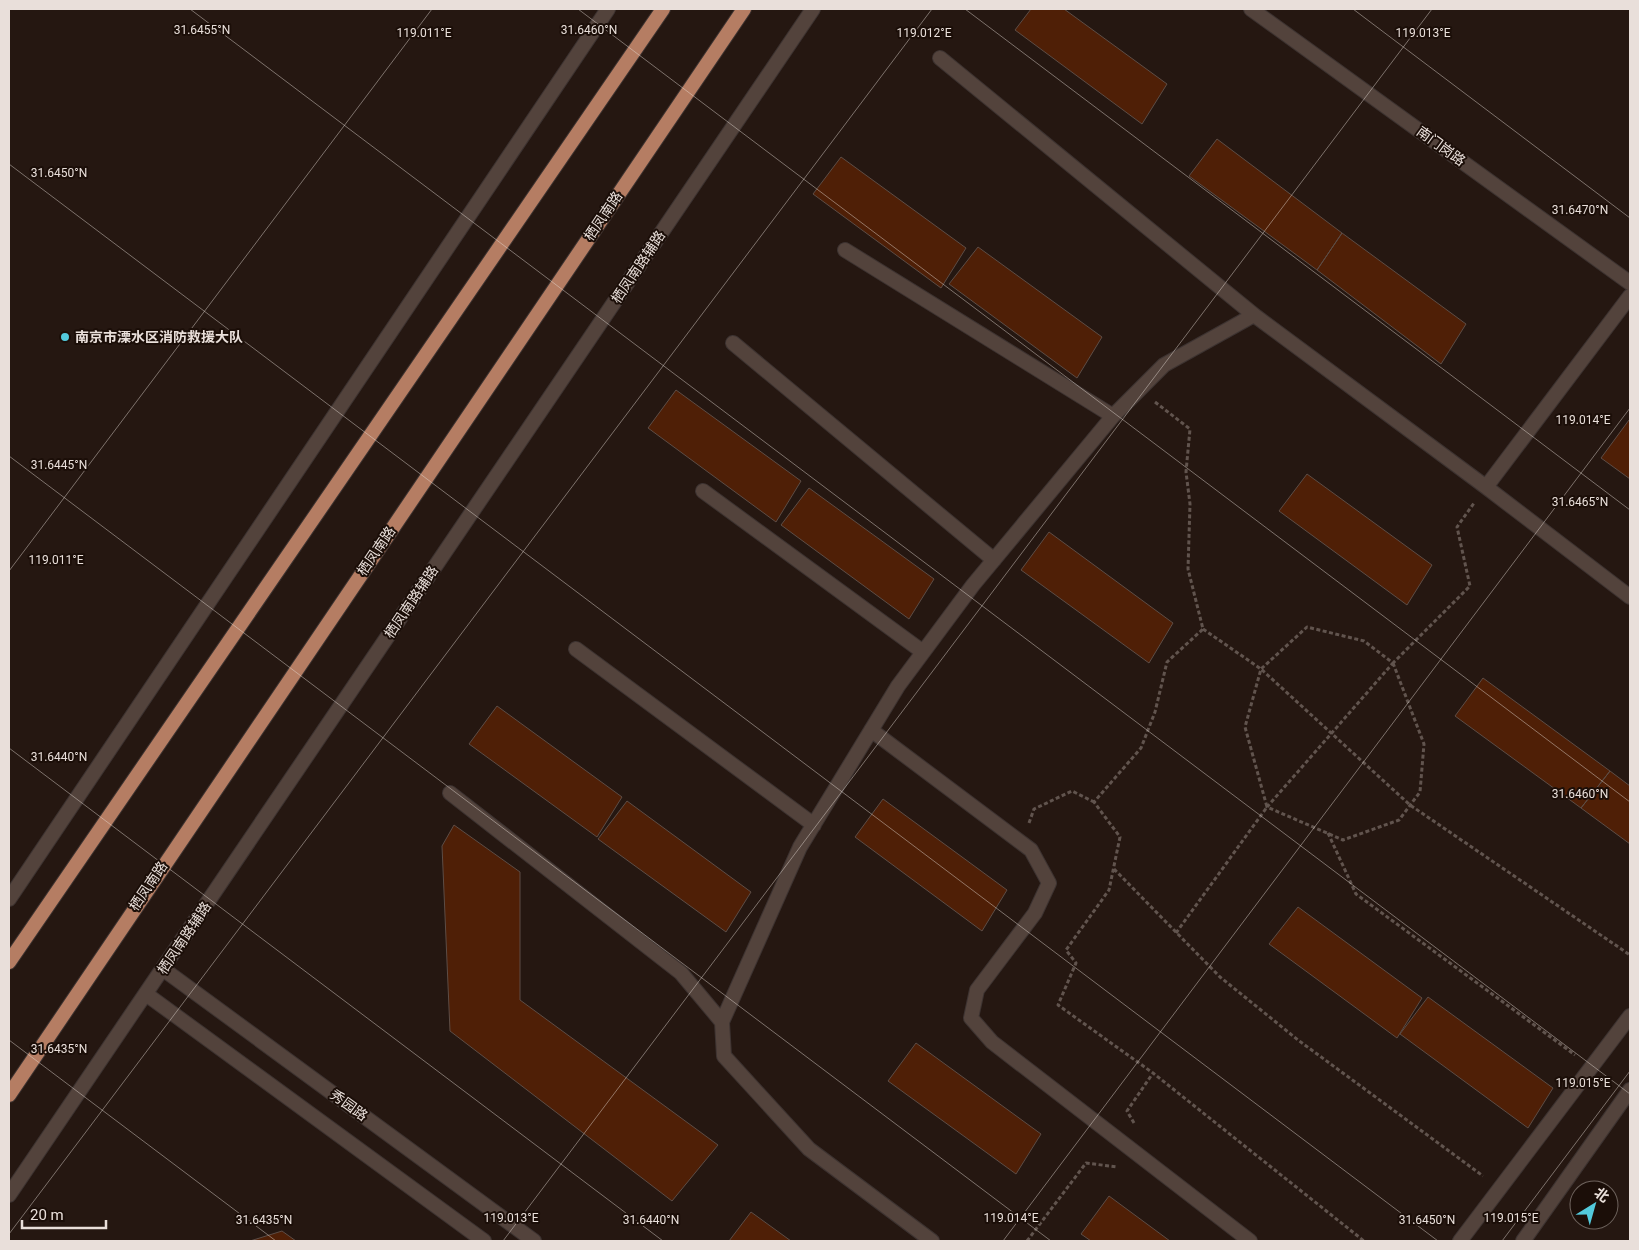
<svg xmlns="http://www.w3.org/2000/svg" width="1639" height="1250" viewBox="0 0 1639 1250" font-family="Roboto,'Noto Sans SC',sans-serif">
<style>
.building{fill:#4f1f06;stroke:#5d4d46}
.lines{fill:none;stroke-linecap:round;stroke-linejoin:round}
.minor-casing{stroke:#3d3331;stroke-width:16}
.tertiary-casing{stroke:#3d3331;stroke-width:16}
.primary-casing{stroke:#3d3331;stroke-width:16}
.path{stroke:#61544e;stroke-width:3;stroke-dasharray:4 2.5;stroke-linecap:butt}
.minor{stroke:#53433c;stroke-width:14}
.tertiary{stroke:#53433c;stroke-width:14}
.primary{stroke:#b57d63;stroke-width:14}
.ticks{fill:none;stroke:#e9dfda;stroke-width:1;stroke-opacity:0.45}
.poi-dot{fill:#53cadc;stroke:#1b0e08;stroke-width:2}
.labels{text-anchor:middle;stroke-width:4;stroke-linejoin:round;paint-order:stroke}
.street-label{font-size:14px;fill:#e9dfda;stroke:#1b0e08}
.poi-label{font-size:14px;font-weight:bold;fill:#e9dfda;stroke:#1b0e08;text-anchor:start}
.ticks-label{font-size:12px;text-anchor:middle;fill:#e9dfda;stroke:#1b0e08;stroke-width:4;stroke-linejoin:round;paint-order:stroke}
</style>
<rect width="100%" height="100%" fill="#251711"/>
<!-- building -->
<path class="building" d="M1031,9H1064L1167,84L1142,124L1015,30Z
M1217,139L1342,233L1317,270L1189,176Z
M841,157L966,248L941,288L813,194Z
M1342,233L1466,324L1441,364L1317,270Z
M978,247L1102,337L1077,378L949,284Z
M676,390L801,481L776,522L648,428Z
M1629,420L1630,421V479L1601,458Z
M1307,474L1432,565L1407,605L1279,511Z
M809,488L934,579L909,619L781,525Z
M1049,532L1173,623L1149,663L1021,570Z
M1483,678L1610,771L1581,808L1455,716Z
M497,706L622,797L597,837L469,744Z
M1610,771L1630,786V844L1581,808Z
M883,799L1007,890L982,931L855,837Z
M627,801L751,892L726,932L598,839Z
M454,825L520,872V1000L718,1145L672,1201L450,1031L442,846Z
M1298,907L1422,998L1397,1038L1269,944Z
M1428,997L1553,1088L1528,1128L1400,1034Z
M916,1043L1041,1134L1016,1174L888,1081Z
M1109,1196L1170,1241H1091L1081,1234Z
M751,1212L791,1241H729Z
M282,1231L296,1241H250Z"/>
<g class="lines">
<!-- minor casing -->
<g class="minor-casing">
<path id="minor" d="M940,58L1254,315
M845,250L1113,416
M733,343L994,560
M1486,487L1630,296
M703,491L923,652
M576,649L814,825
M871,730L1031,850L1049,883L1035,913L977,990L971,1018L992,1042L1250,1241
M450,793L681,973L722,1022
M932,1241L809,1149L724,1056L722,1022L800,847L898,686L973,585L1113,416L1164,365L1254,315L1486,487L1630,597
M1460,1241L1630,1016
M1523,1241L1630,1090"/>
</g>
<!-- tertiary casing -->
<g class="tertiary-casing">
<path id="tertiary" d="M1251,9L1630,283
M9,899L608,9
M163,969L534,1241
M146,994L484,1241
M9,1195L813,9"/>
</g>
<!-- primary casing -->
<g class="primary-casing">
<path id="primary" d="M9,962L663,9
M9,1095L744,9"/>
</g>
<!-- path -->
<path class="path" d="M1155,402L1190,429L1186,472L1190,504L1188,569L1203,629L1167,662L1155,712L1141,748L1094,802L1120,837L1109,890L1066,950L1076,963L1058,1005L1153,1073L1364,1241
M1203,629L1261,669L1410,805L1630,955
M1393,663L1424,744L1420,792L1399,820L1343,840L1267,807Z
M1029,823L1034,809L1072,791L1094,802
M1328,833L1356,894L1575,1055
M1114,869L1220,977L1298,1040L1483,1176
M1176,933L1267,807L1245,727L1261,669L1307,627L1364,641L1393,663L1470,586L1457,527L1474,503
M1134,1123L1127,1111L1153,1073
M1027,1241L1086,1163L1117,1167"/>
<!-- minor -->
<use href="#minor" class="minor"/>
<!-- tertiary -->
<use href="#tertiary" class="tertiary"/>
<!-- primary -->
<use href="#primary" class="primary"/>
</g>
<!-- ticks -->
<path class="ticks" d="M190,9L1630,1094M578,9L1630,802M965,9L1630,510M1353,9L1630,218M9,164L1438,1241M9,456L1051,1241M9,571L432,9M9,748L663,1241M9,1040L276,1241M9,1234L932,9M503,1241L1432,9M1003,1241L1630,408M1502,1241L1630,1071"/>
<!-- markers -->
<circle class="poi-dot" cx="65" cy="337" r="5"/>
<g class="labels">
<!-- street labels -->
<g class="street-label">
<text transform="translate(1441 146) rotate(36)" y="5">南门岗路</text>
<text transform="translate(603 216) rotate(-56)" y="5">栖凤南路</text>
<text transform="translate(638 267) rotate(-56)" y="5">栖凤南路辅路</text>
<text transform="translate(376 551) rotate(-56)" y="5">栖凤南路</text>
<text transform="translate(411 602) rotate(-56)" y="5">栖凤南路辅路</text>
<text transform="translate(148 886) rotate(-56)" y="5">栖凤南路</text>
<text transform="translate(184 938) rotate(-56)" y="5">栖凤南路辅路</text>
<text transform="translate(349 1105) rotate(36)" y="5">秀园路</text>
</g>
<!-- poi labels -->
<g class="poi-label">
<text x="75" y="342">南京市溧水区消防救援大队</text>
</g>
</g>
<g class="ticks-label">
<text x="202" y="34">31.6455°N</text>
<text x="589" y="34">31.6460°N</text>
<text x="424" y="37">119.011°E</text>
<text x="924" y="37">119.012°E</text>
<text x="1423" y="37">119.013°E</text>
<text x="59" y="177">31.6450°N</text>
<text x="1580" y="214">31.6470°N</text>
<text x="1583" y="424">119.014°E</text>
<text x="59" y="469">31.6445°N</text>
<text x="1580" y="506">31.6465°N</text>
<text x="56" y="564">119.011°E</text>
<text x="59" y="761">31.6440°N</text>
<text x="1580" y="798">31.6460°N</text>
<text x="59" y="1053">31.6435°N</text>
<text x="1583" y="1087">119.015°E</text>
<text x="511" y="1222">119.013°E</text>
<text x="1011" y="1222">119.014°E</text>
<text x="1511" y="1222">119.015°E</text>
<text x="264" y="1224">31.6435°N</text>
<text x="651" y="1224">31.6440°N</text>
<text x="1427" y="1224">31.6450°N</text>
</g>
<!-- border -->
<rect width="1639" height="1250" fill="none" stroke="#e9dfda" stroke-width="20"/>
<!-- north arrow -->
<g transform="translate(1594 1205) rotate(37)"><circle r="24" fill="#1b0e08" stroke="#6d625c"/>
<path d="M0-4L9 19L0 12L-9 19Z" fill="#53cadc"/>
<text y="-8" font-size="14" font-weight="bold" text-anchor="middle" fill="#e9dfda">北</text>
</g>
<!-- scale -->
<path d="M22 1220v8h84v-8" fill="none" stroke="#e9dfda" stroke-width="2.5"/>
<text x="30" y="1220" font-size="15" fill="#e9dfda" stroke="#1b0e08" stroke-width="4" paint-order="stroke">20 m</text>
</svg>
